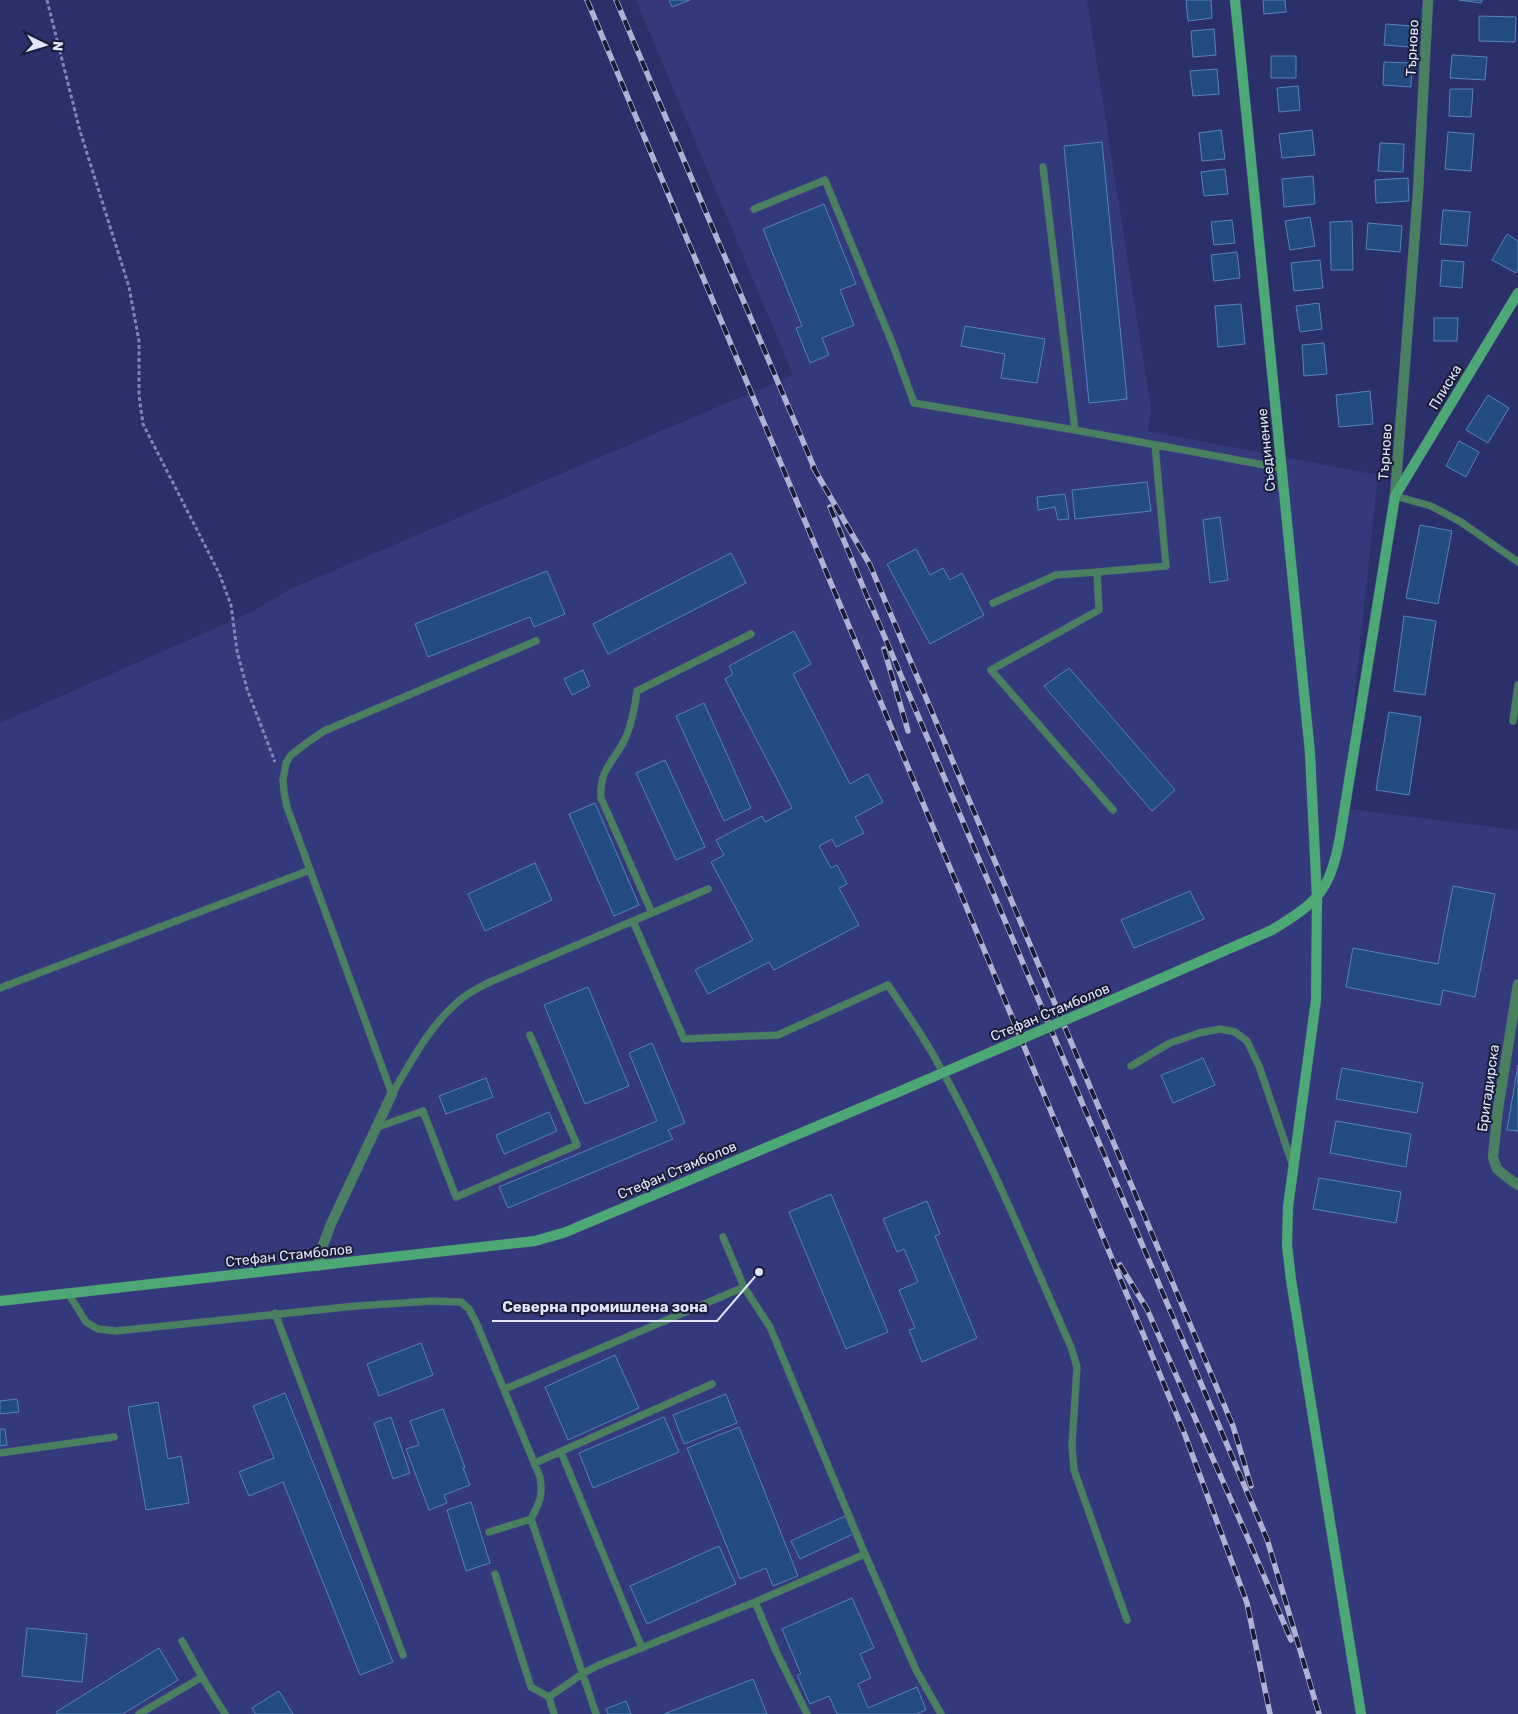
<svg xmlns="http://www.w3.org/2000/svg" width="1518" height="1714" viewBox="0 0 1518 1714" font-family="Rubik,sans-serif">
<style>
.built{fill:#33397b}
.building{fill:#224b80;stroke:#5782bc}
.lines{fill:none;stroke-linecap:round;stroke-linejoin:round}
.lane-casing{stroke:#484c81;stroke-width:8}
.street-casing{stroke:#484c81;stroke-width:11}
.secondary-casing{stroke:#484c81;stroke-width:11}
.path{stroke:#8185af;stroke-width:3;stroke-dasharray:4 2.5;stroke-linecap:butt}
.lane{stroke:#49805f;stroke-width:7}
.street{stroke:#49805f;stroke-width:10}
.secondary{stroke:#4ca874;stroke-width:10}
.rail-casing{stroke:#afb3d3;stroke-width:5.5}
.rail{stroke:#191c36;stroke-width:4;stroke-dasharray:11;stroke-linecap:butt}
.secondary-bridge-casing{stroke:#484c81;stroke-width:11;stroke-linecap:butt}
.secondary-bridge{stroke:#4ca874;stroke-width:10}
.labels{text-anchor:middle;stroke-width:4;stroke-linejoin:round;paint-order:stroke}
.street-label{font-size:14px;fill:#e0e5fb;stroke:#191c36}
.leader{fill:none;stroke:#e0e5fb;stroke-width:2}
.callout-dot{fill:#e0e5fb;stroke:#191c36;stroke-width:2}
.callout-label{font-size:15px;text-anchor:middle;font-weight:bold;fill:#e0e5fb;stroke:#191c36;stroke-width:4;stroke-linejoin:round;paint-order:stroke}
</style>
<rect width="100%" height="100%" fill="#2b2f6a"/>
<!-- built -->
<path class="built" d="M636,0H1087L1151,409L1148,431L1378,475L1343,808L1518,830V1714H0V723L252,612L288,590L793,375Z"/>
<!-- building -->
<path class="building" d="M669,0H690L672,7Z
M1186,0H1211L1212,18L1188,21Z
M1263,0H1285L1286,12L1264,14Z
M1459,0H1482L1481,3Z
M1479,16L1516,17L1515,42L1479,41Z
M1386,24L1412,26L1411,47L1384,45Z
M1214,29L1216,55L1193,57L1191,31Z
M1452,55L1487,57L1485,80L1450,78Z
M1271,56H1296V78H1271Z
M1384,62L1412,63L1411,87L1383,85Z
M1217,69L1219,94L1193,96L1190,71Z
M1298,86L1300,110L1279,112L1277,88Z
M1450,89H1473L1471,117L1449,116Z
M1221,130L1225,159L1202,161L1199,133Z
M1312,130L1315,155L1282,158L1279,134Z
M1448,132L1474,134L1471,171L1445,169Z
M1102,142L1127,399L1089,403L1064,146Z
M1380,143L1404,144L1403,172L1378,171Z
M1225,169L1228,194L1204,196L1201,172Z
M1313,176L1315,204L1284,207L1282,179Z
M1408,178L1409,201L1376,203L1375,180Z
M824,204L856,284L840,290L854,325L822,338L829,355L810,363L796,328L802,326L763,229Z
M1443,210L1470,212L1467,246L1440,244Z
M1310,217L1315,246L1290,250L1285,221Z
M1232,220L1235,243L1214,245L1211,222Z
M1352,221L1353,270H1331L1330,222Z
M1368,223L1402,226L1400,252L1366,249Z
M1507,234L1518,241V269L1516,273L1492,260Z
M1237,252L1240,278L1214,281L1211,255Z
M1320,260L1323,288L1294,291L1291,263Z
M1442,260L1464,262L1462,288L1440,286Z
M1319,303L1322,329L1300,332L1296,306Z
M1241,304L1245,344L1218,347L1215,306Z
M1434,318H1458L1457,341H1434Z
M965,326L1045,339L1037,383L1001,378L1005,354L961,346Z
M1324,343L1327,374L1304,376L1302,345Z
M1370,391L1373,424L1339,427L1336,395Z
M1488,395L1509,408L1488,443L1466,430Z
M1459,441L1479,452L1466,477L1446,466Z
M1147,482L1151,511L1075,519L1072,490Z
M1065,494L1069,519L1058,520L1055,507L1038,510L1037,497Z
M1220,517L1228,580L1210,583L1203,520Z
M1420,525L1452,531L1438,604L1406,598Z
M916,549L930,575L943,568L950,580L962,573L984,615L930,644L887,564Z
M731,553L746,583L608,654L593,624Z
M547,571L565,614L534,627L530,617L428,657L415,624Z
M1404,616L1436,621L1425,695L1394,691Z
M794,631L811,664L793,674L850,784L868,774L883,802L855,817L864,833L836,847L832,839L819,846L831,868L837,865L847,884L839,888L859,925L774,970L769,962L708,994L695,970L753,940L711,862L724,855L716,840L762,816L765,822L792,808L725,679L733,674L729,666Z
M1069,668L1175,790L1152,811L1044,686Z
M583,670L590,686L572,695L564,679Z
M704,703L751,808L724,821L676,716Z
M1389,712L1421,717L1409,795L1376,790Z
M665,760L705,847L676,860L636,773Z
M595,803L639,905L614,916L569,814Z
M535,863L552,900L485,931L468,894Z
M1453,886L1495,894L1475,997L1443,990L1440,1005L1346,987L1353,948L1438,964Z
M1190,891L1204,919L1134,948L1121,920Z
M588,987L629,1086L585,1104L544,1005Z
M652,1043L685,1123L668,1130L673,1139L508,1208L499,1187L657,1121L629,1053Z
M1203,1058L1215,1085L1173,1103L1161,1075L1172,1071Z
M1518,1065V1131L1507,1130Z
M1342,1068L1423,1083L1417,1113L1336,1099Z
M486,1078L493,1097L446,1114L439,1096Z
M549,1112L557,1131L504,1154L496,1135Z
M1336,1121L1411,1134L1406,1167L1330,1153Z
M1319,1178L1401,1192L1396,1223L1313,1209Z
M831,1194L888,1332L846,1349L789,1212Z
M927,1201L940,1234L935,1236L977,1338L922,1362L909,1330L915,1328L899,1290L918,1282L904,1249L897,1252L883,1219Z
M421,1343L433,1375L379,1396L367,1364Z
M615,1355L639,1408L568,1440L545,1387Z
M285,1393L393,1662L360,1675L283,1482L249,1496L239,1472L274,1458L253,1406Z
M726,1394L737,1423L684,1444L673,1415Z
M17,1399L19,1412L0,1414V1401Z
M158,1402L168,1459L181,1456L189,1503L146,1510L128,1407Z
M443,1409L465,1468H463L470,1485L444,1495L447,1503L429,1510L406,1449L419,1445L410,1421Z
M391,1417L410,1473L393,1479L374,1423Z
M664,1417L679,1452L593,1488L579,1453Z
M739,1427L798,1576L773,1586L766,1568L740,1579L687,1448Z
M0,1429H5L7,1445L0,1446Z
M471,1502L490,1563L466,1571L447,1510Z
M845,1516L853,1534L800,1559L791,1541Z
M719,1546L736,1584L647,1624L630,1586Z
M852,1598L874,1648L860,1654L871,1678L858,1684L868,1708L917,1687L926,1710L916,1714H837L829,1696L810,1704L797,1675L801,1674L782,1629Z
M27,1628L87,1634L82,1682L22,1676Z
M159,1648L178,1680L123,1714H57L56,1712Z
M753,1679L767,1714H664Z
M279,1691L293,1714H255L252,1708Z
M626,1701L631,1714H608L606,1709Z"/>
<g class="lines">
<!-- lane casing -->
<g class="lane-casing">
<path id="lane" d="M1043,167L1075,430
M754,209L825,180L893,345L914,403L1075,430L1281,468
M1395,496L1431,506L1461,522L1518,562
M993,603L1056,575L1097,572
M1513,721L1518,685
M1113,810L991,670L1099,610L1097,572L1166,566L1155,445
M652,913L601,798C599,768 615,761 626,737C632,722 635,707 637,691L751,634
M633,921L684,1039L778,1035L888,985C904,1009 921,1033 935,1058C988,1151 1028,1250 1071,1347L1077,1367L1072,1445L1074,1470L1127,1620
M0,988L310,870
M1131,1066L1170,1043L1199,1033L1220,1029L1235,1032L1247,1041L1259,1066L1293,1166
M392,1094L287,807L284,792L283,780L286,763L291,755L308,742L324,731L536,641
M392,1094C412,1060 430,1025 460,1000C469,992 480,987 490,982L708,889
M378,1127L423,1111L456,1197L577,1145L530,1035
M68,1293L86,1322L98,1329L116,1331L356,1306L432,1301L461,1302L469,1309L476,1322L540,1477C543,1496 540,1502 531,1519L596,1714
M275,1313L403,1655
M505,1389L744,1287
M561,1452L642,1648
M0,1453L114,1437
M535,1463L712,1384
M489,1532L531,1519
M865,1554L916,1670L941,1714
M495,1574L531,1687L549,1697L554,1714
M755,1602L776,1651L807,1714
M202,1677L225,1714
M549,1697L582,1674L599,1665L755,1602L865,1554L770,1327L744,1287L723,1237
M139,1714L202,1677L182,1641"/>
</g>
<!-- street casing -->
<g class="street-casing">
<path id="street" d="M1395,496L1418,192L1428,0
M1518,984L1498,1109L1493,1157L1497,1169L1508,1178L1518,1185
M318,1266L323,1245L331,1224L392,1094"/>
</g>
<!-- secondary casing -->
<g class="secondary-casing">
<path id="secondary" d="M1235,0L1310,753L1317,898L1316,1000L1288,1207L1287,1245L1291,1280L1361,1714
M1077,1015L1272,930C1318,902 1330,891 1340,837L1395,496L1518,293
M0,1301L535,1241L566,1232L896,1093"/>
</g>
<!-- path -->
<path class="path" d="M47,0L80,131L129,287L139,341V395L143,424L219,573L231,605L237,651L247,689L275,762"/>
<!-- lane -->
<use href="#lane" class="lane"/>
<!-- street -->
<use href="#street" class="street"/>
<!-- secondary -->
<use href="#secondary" class="secondary"/>
<!-- rail casing -->
<g class="rail-casing">
<path id="rail" d="M587,0L961,894L1185,1435L1247,1603L1270,1714
M616,0L816,472
M813,467L870,565L1233,1426L1251,1486
M830,507L871,606
M869,600L1267,1539L1319,1714
M884,649L908,731
M1120,1265L1147,1309L1250,1543L1291,1640"/>
</g>
<!-- rail -->
<use href="#rail" class="rail"/>
<!-- secondary-bridge casing -->
<g class="secondary-bridge-casing">
<path id="secondary-bridge" d="M896,1093L1077,1015"/>
</g>
<!-- secondary-bridge -->
<use href="#secondary-bridge" class="secondary-bridge"/>
</g>
<g class="labels">
<!-- street labels -->
<g class="street-label">
<text transform="translate(1412 48) rotate(-87)" y="5">Търново</text>
<text transform="translate(1445 387) rotate(-59)" y="5">Плиска</text>
<text transform="translate(1266 450) rotate(-96)" y="5">Съединение</text>
<text transform="translate(1385 452) rotate(-86)" y="5">Търново</text>
<text transform="translate(1050 1012) rotate(-23)" y="5">Стефан Стамболов</text>
<text transform="translate(1488 1088) rotate(-82)" y="5">Бригадирска</text>
<text transform="translate(677 1170) rotate(-23)" y="5">Стефан Стамболов</text>
<text transform="translate(289 1255) rotate(-6)" y="5">Стефан Стамболов</text>
</g>
</g>
<!-- callouts -->
<path class="leader" d="M759 1272L717 1321H492"/>
<circle class="callout-dot" cx="759" cy="1272" r="5"/>
<g class="callout-label">
<text x="605" y="1312">Северна промишлена зона</text>
</g>
<!-- north arrow -->
<g transform="translate(45 45) rotate(95)" stroke="#191c36" stroke-width="4" paint-order="stroke">
<path d="M0-4L9 19L0 12L-9 19Z" fill="#e0e5fb"/>
<text y="-8" font-size="14" font-weight="bold" text-anchor="middle" fill="#e0e5fb">N</text>
</g>
</svg>
